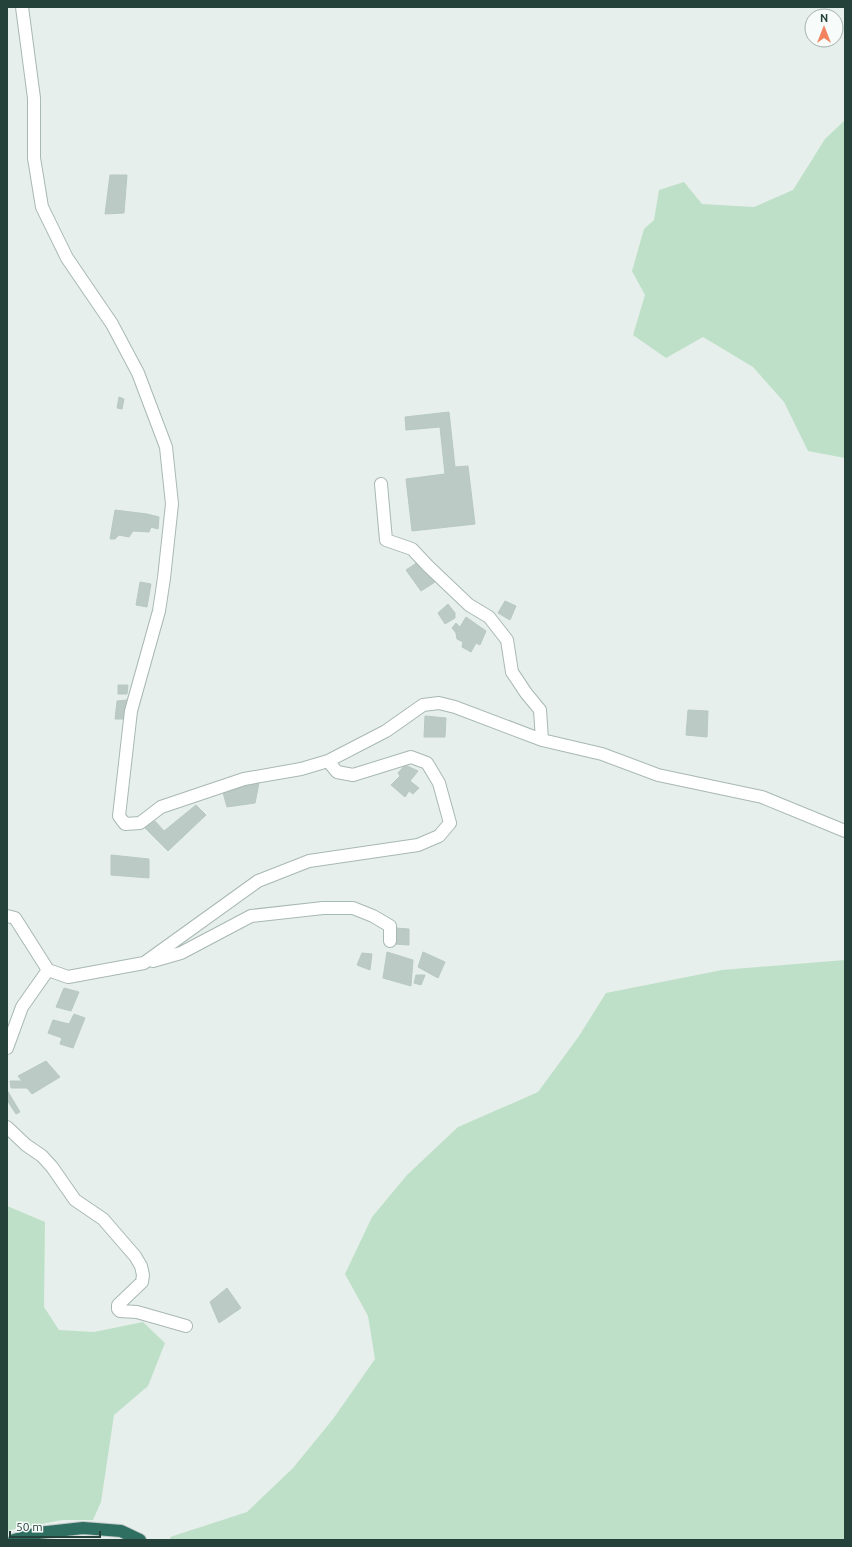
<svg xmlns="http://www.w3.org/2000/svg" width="852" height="1547" viewBox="0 0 852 1547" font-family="Ubuntu,sans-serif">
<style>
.green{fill:#bfe0c8}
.building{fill:#bbcac4;stroke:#b8c9c2}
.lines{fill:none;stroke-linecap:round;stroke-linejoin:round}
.minor-casing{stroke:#a8b8b2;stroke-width:14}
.highway-casing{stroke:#c2cac8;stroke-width:14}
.minor{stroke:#fff;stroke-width:12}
.highway{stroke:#2f6f62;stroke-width:12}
</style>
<rect width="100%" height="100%" fill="#e6efeb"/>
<!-- green -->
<path class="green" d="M845,120V458L808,451L784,402L753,367L703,337L666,358L633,335L645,295L632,271L644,229L654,220L659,190L684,182L702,204L754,207L793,190L825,139Z
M845,960V1540H171L170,1537L247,1512L293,1468L333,1419L375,1359L368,1316L345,1274L372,1217L407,1175L458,1127L538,1092L579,1036L606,993L722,970Z
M7,1206L45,1222L44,1307L59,1330L94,1332L143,1322L165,1343L148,1386L114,1415L101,1502L93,1520H62L10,1530L7,1532Z"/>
<!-- building -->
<path class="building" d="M110,175H127L124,213L105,214Z
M119,397L124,399L122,409L117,408Z
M449,412L455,467L468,466L475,524L412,531L406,479L445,474L440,427L406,430L405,417Z
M115,510L147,514L159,517L158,529L151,527L149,532L133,531L129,537L119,535L115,539H110Z
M418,562L435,582L421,591L406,570Z
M140,582L151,584L147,607L136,605Z
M505,601L516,606L510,620L498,613Z
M448,604L455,613V618L445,624L438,613Z
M466,617L486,631L480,645L476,643L471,652L462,647L463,642L457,639L456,633L452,628L456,623L460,627Z
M118,685H128L127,694H118Z
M127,700L125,719H115L117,701Z
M688,710L708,711L707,737L686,735Z
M425,716L446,718L445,737H424Z
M405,765L418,771L410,781L419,788L413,794L409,791L405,797L391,785L400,776L398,773Z
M259,783L255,803L227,807L222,789Z
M196,805L206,815L168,851L145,828L155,821L164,831Z
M111,855L149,859V878L111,875Z
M396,928L409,929V945L395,944Z
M387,952L413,960L411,986L383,978Z
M423,952L445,962L438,978L418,967Z
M362,953L372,954L370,970L357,965Z
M416,975H425L421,985L414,983Z
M64,988L79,992L71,1011L56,1007Z
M74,1014L85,1018L73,1048L60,1044L62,1038L48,1033L53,1020L69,1024Z
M46,1061L60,1077L32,1094L27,1088H11L10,1081H22L18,1076Z
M7,1090L20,1112L16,1114L7,1100Z
M227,1288L241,1308L219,1323L210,1302Z"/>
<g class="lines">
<!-- minor casing -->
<g class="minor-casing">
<path id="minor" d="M22,7L34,98V158L42,207L67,258L112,324L138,373L166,447L172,504L164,578L159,611L131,711L119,816L125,824L140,823L161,807L244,779L301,769L328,761
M381,484L386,540L412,549L428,566L469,605L489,617L507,640L512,672L526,693L540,710L542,740
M7,916L15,918L48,970L68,977L144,963L258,881L309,861L418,845L439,836L450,823L439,783L427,763L411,757L353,775L337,772L328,761L386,731L423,705L439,703L455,707L542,740L602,754L658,775L762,797L845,831
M153,961L181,953L251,916L323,908H353L373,916L390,926V941
M7,1048L22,1007L48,970
M7,1127L26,1145L42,1156L52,1167L75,1200L103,1219L135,1256L141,1266L143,1275L142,1282L118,1305V1309L120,1311L137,1312L186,1326"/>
</g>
<!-- highway casing -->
<g class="highway-casing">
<path id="highway" d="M14,1540L38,1533L83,1528L121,1531L140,1540"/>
</g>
<!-- minor -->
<use href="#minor" class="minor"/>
<!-- highway -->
<use href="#highway" class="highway"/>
</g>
<!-- border -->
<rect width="852" height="1547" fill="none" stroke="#24423a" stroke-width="16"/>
<!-- north arrow -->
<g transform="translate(824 28)"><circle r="19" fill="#f7fbf9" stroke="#a3b1ad"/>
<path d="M0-3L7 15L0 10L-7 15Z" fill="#f4845f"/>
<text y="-6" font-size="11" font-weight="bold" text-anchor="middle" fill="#24423a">N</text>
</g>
<!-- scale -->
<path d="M10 1531v6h90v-6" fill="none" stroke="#24423a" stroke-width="2"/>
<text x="16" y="1531" font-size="12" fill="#24423a" stroke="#f7fbf9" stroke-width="3" paint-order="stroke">50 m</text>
</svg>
